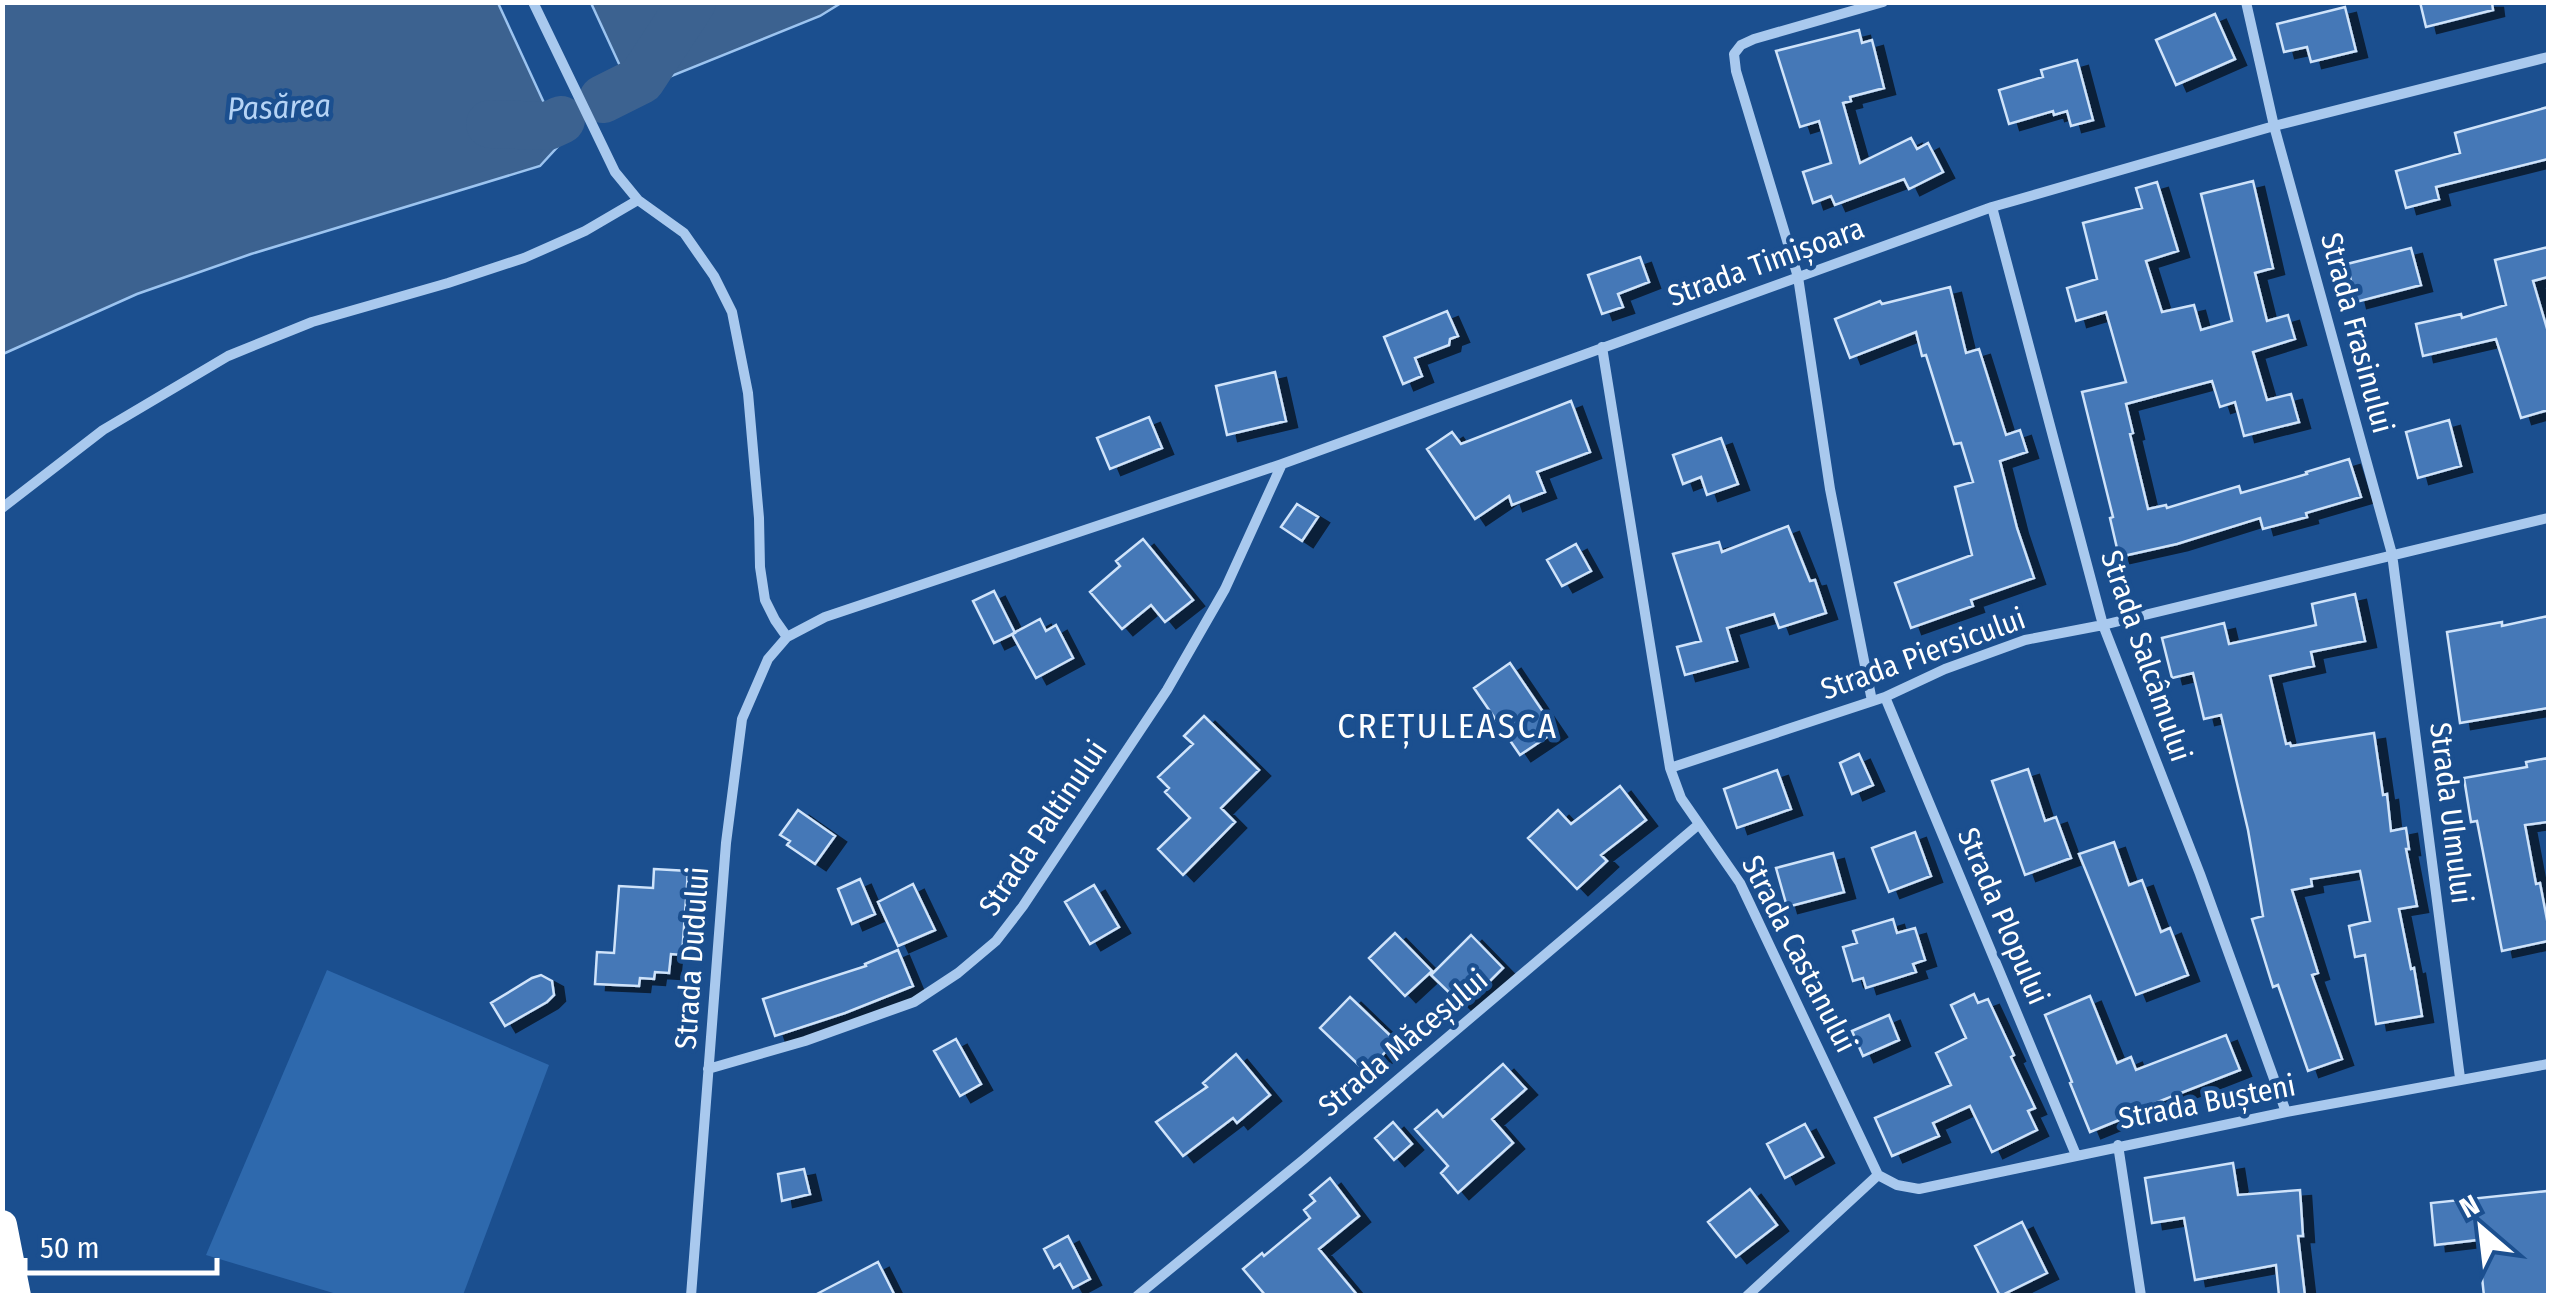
<svg xmlns="http://www.w3.org/2000/svg" width="2551" height="1298" viewBox="0 0 2551 1298" font-family="'Fira Sans Condensed',sans-serif">
<style>
.green{fill:#2e69ad}
.water{fill:#3c6290;stroke:#9cc4f0;stroke-width:2.5}
.lines{fill:none;stroke-linecap:round;stroke-linejoin:round}
.river{stroke:#3c6290;stroke-width:48}
.building{fill:#4478b7;stroke:#cfe3fa;stroke-width:2.5;filter:url(#shadow)}
.minor{stroke:#a9c9ee;stroke-width:10}
.motorway{stroke:#fff;stroke-width:30}
.labels{text-anchor:middle;stroke-width:9;stroke-linejoin:round;paint-order:stroke}
.street-label{font-size:30px;fill:#fff;stroke:#1b4f8f}
.water-label{font-size:32px;font-style:italic;fill:#b5d3f5;stroke:#1b4f8f}
.quarter-label{font-size:35px;letter-spacing:2.5px;fill:#fff;stroke:#1b4f8f}
</style>
<defs>
<filter id="shadow"><feDropShadow dx="11" dy="6" stdDeviation="0" flood-color="#0009"/></filter>
</defs>
<rect width="100%" height="100%" fill="#1b4f8f"/>
<!-- green -->
<path class="green" d="M327,970L549,1065L463,1295H340L206,1255Z"/>
<!-- water -->
<path class="water" d="M3,2L498,3L562,142L540,166L251,254L137,294L3,354Z
M591,3H841L820,16L632,92Z"/>
<g class="lines">
<!-- river -->
<path class="river" d="M603,99L641,80L692,2
M490,124L548,126L561,120"/>
</g>
<!-- building -->
<path class="building" d="M2420,2H2492L2493,10L2426,27Z
M2345,7L2356,51L2311,62L2307,47L2284,52L2277,24Z
M2215,14L2235,59L2176,85L2156,40Z
M1859,30L1862,43L1872,40L1884,88L1850,97L1851,101L1843,103L1860,163L1911,138L1917,149L1928,143L1943,172L1909,189L1904,179L1835,205L1831,196L1813,203L1803,172L1831,163L1819,121L1800,127L1776,51Z
M2077,60L2093,120L2071,126L2067,111L2054,115L2053,111L2009,124L1999,90L2043,77L2041,70Z
M2548,107V159L2436,187L2439,199L2406,208L2396,171L2460,153L2455,133Z
M2253,181L2273,268L2255,273L2267,321L2288,315L2295,339L2253,352L2267,400L2291,394L2299,422L2244,436L2235,402L2220,407L2212,381L2126,404L2133,433L2130,434L2148,509L2166,505L2167,508L2239,486L2241,493L2307,474L2306,472L2349,459L2361,497L2306,513L2307,517L2263,529L2260,518L2177,544L2119,557L2110,518L2113,517L2082,392L2126,382L2106,312L2076,321L2067,288L2097,279L2083,223L2142,208L2136,188L2157,182L2178,251L2146,261L2162,312L2194,305L2201,330L2232,321L2201,194Z
M2548,247V277L2533,281L2548,332V410L2521,418L2496,339L2423,356L2416,324L2461,314L2462,318L2506,305L2495,260Z
M2411,248L2421,285L2356,302L2347,264Z
M1640,257L1649,282L1618,294L1623,307L1602,314L1588,275Z
M1950,287L1966,353L1979,349L2006,435L2020,430L2027,452L2000,461L2017,528L2034,578L1971,600L1973,606L1911,628L1895,583L1972,555L1955,487L1973,482L1961,443L1954,444L1926,355L1922,356L1916,332L1850,358L1835,319L1880,301L1882,304Z
M1447,311L1458,336L1450,339L1449,345L1415,358L1422,376L1403,384L1384,337Z
M1275,372L1286,421L1227,435L1216,386Z
M1571,401L1590,452L1537,472L1545,492L1512,505L1509,496L1475,519L1427,449L1452,432L1461,444Z
M1149,417L1162,448L1110,469L1097,438Z
M2449,420L2461,466L2418,478L2406,432Z
M1721,438L1738,484L1707,495L1701,477L1683,484L1673,455Z
M1297,504L1318,517L1302,541L1281,527Z
M1788,526L1810,581L1815,580L1826,613L1779,628L1774,614L1727,628L1737,661L1685,675L1677,647L1701,641L1673,554L1719,542L1722,552Z
M1143,539L1193,600L1165,622L1151,605L1122,629L1090,592L1120,566L1116,561Z
M1576,544L1591,571L1562,586L1547,560Z
M994,591L1015,633L994,643L973,601Z
M2355,594L2365,641L2311,652L2314,666L2270,676L2286,744L2290,743L2291,746L2374,733L2383,795L2387,794L2391,831L2406,828L2409,849H2406L2417,906L2399,909L2411,969L2414,968L2422,1016L2376,1024L2365,955L2355,957L2349,926L2370,921L2360,871L2311,879L2312,886L2292,890L2318,973L2312,975L2342,1059L2308,1071L2278,985L2273,987L2252,919L2263,916L2248,830L2221,715L2204,719L2193,673L2172,678L2162,638L2224,623L2229,644L2316,625L2312,604Z
M2548,616V708L2460,723L2447,632L2502,622V626Z
M1040,619L1046,631L1056,625L1073,658L1036,678L1012,634Z
M1510,663L1556,731L1520,755L1474,688Z
M1204,716L1259,770L1221,808L1235,822L1183,875L1158,849L1190,818L1165,792L1169,788L1158,777L1193,744L1184,736Z
M1859,754L1873,785L1852,794L1840,763Z
M2548,758V822L2525,825L2536,884L2540,883L2548,925V941L2502,951L2477,821L2471,822L2464,778L2527,767L2526,762Z
M2028,769L2045,821L2056,817L2071,858L2025,875L1992,781Z
M1777,770L1791,809L1737,828L1724,789Z
M1620,786L1646,820L1601,855L1607,861L1577,889L1528,838L1558,810L1571,824Z
M798,810L835,836L815,864L787,845L790,841L780,835Z
M1915,832L1931,876L1889,892L1872,848Z
M2114,842L2129,885L2142,880L2161,932L2170,928L2188,975L2136,995L2079,854Z
M1833,853L1844,892L1787,907L1776,868Z
M654,869L688,871L682,955L671,954L669,973L655,972L654,979L640,978L639,986L595,984L597,952L614,953L619,886L653,888Z
M860,879L875,914L852,924L838,889Z
M913,884L935,930L898,946L878,902Z
M1094,885L1119,927L1090,944L1065,902Z
M1893,919L1897,933L1915,928L1925,960L1913,964L1916,972L1866,988L1863,978L1853,981L1843,947L1857,943L1853,931Z
M1395,933L1432,971L1405,996L1369,958Z
M1471,935L1503,968L1464,1007L1431,975Z
M898,950L913,986L845,1013L775,1036L763,999L866,966L865,964Z
M541,975L552,981L554,995L547,1002L505,1026L491,1003L532,978Z
M1974,994L1978,1003L1988,999L2014,1055L2011,1057L2035,1108L2028,1111L2037,1130L1992,1152L1970,1106L1933,1123L1939,1136L1892,1156L1875,1118L1951,1085L1936,1053L1966,1038L1951,1005Z
M2090,996L2117,1063L2131,1057L2136,1070L2226,1035L2240,1070L2150,1105L2151,1107L2090,1132L2070,1083L2072,1082L2045,1015Z
M1350,997L1396,1041L1366,1072L1320,1028Z
M1889,1015L1899,1040L1863,1056L1852,1031Z
M956,1039L981,1084L960,1096L934,1051Z
M1236,1054L1270,1095L1237,1123L1233,1118L1183,1156L1156,1122L1207,1087L1203,1083Z
M1503,1064L1526,1089L1492,1119L1513,1143L1458,1193L1441,1173L1448,1166L1415,1129L1437,1110L1443,1117Z
M1393,1122L1412,1144L1394,1160L1375,1138Z
M1805,1124L1823,1157L1785,1178L1767,1144Z
M2233,1163L2238,1195L2300,1190L2303,1236H2298L2305,1296H2279L2276,1265L2195,1280L2184,1218L2152,1223L2145,1178Z
M804,1169L810,1194L782,1201L778,1174Z
M1330,1178L1359,1216L1319,1249L1358,1296H1266L1243,1269L1262,1253L1264,1256L1310,1218L1304,1210L1315,1201L1310,1195Z
M1750,1189L1777,1225L1736,1257L1708,1222Z
M2548,1191V1296H2484L2478,1240L2435,1245L2431,1203Z
M2022,1222L2047,1273L2000,1296L1975,1246Z
M1068,1236L1090,1279L1073,1288L1060,1264L1054,1268L1044,1249Z
M878,1262L895,1296H813Z"/>
<g class="lines">
<!-- minor -->
<path class="minor" d="M533,2L615,172L638,200L684,233L714,276L732,312L748,393L759,518L760,567L765,600L775,620L787,637
M2246,2L2274,126L2392,554L2460,1078
M1992,207L2103,625L2200,874L2286,1112
M1602,347L1670,768L1681,798L1740,883L1878,1175
M2,508L103,430L228,356L312,322L448,283L524,258L585,231L638,200
M1885,697L2076,1155
M1872,701L1830,489L1798,277L1736,71L1734,54L1741,45L1754,39L1883,2
M1670,768L1885,697L1945,669L2025,640L2103,625L2548,518
M708,1069L805,1041L914,1002L958,973L996,941L1023,906L1167,690L1225,589L1282,464
M2118,1145L2141,1296
M1878,1175L1897,1185L1919,1189L2286,1112L2548,1064
M691,1296L726,843L742,719L768,659L787,637L825,617L1282,464L1992,207L2274,126L2548,57
M1137,1296L1303,1160L1698,825
M1747,1296L1878,1175"/>
<!-- motorway -->
<path class="motorway" d="M2,1225L16,1296"/>
</g>
<g class="labels">
<!-- street labels -->
<g class="street-label">
<text transform="translate(1766 262) rotate(-20)" y="10">Strada Timișoara</text>
<text transform="translate(2357 333) rotate(75)" y="10">Strada Frasinului</text>
<text transform="translate(1923 654) rotate(-20)" y="10">Strada Piersicului</text>
<text transform="translate(2146 656) rotate(71)" y="10">Strada Salcâmului</text>
<text transform="translate(2451 813) rotate(83)" y="10">Strada Ulmului</text>
<text transform="translate(1043 828) rotate(-56)" y="10">Strada Paltinului</text>
<text transform="translate(2003 916) rotate(67)" y="10">Strada Plopului</text>
<text transform="translate(1799 954) rotate(63)" y="10">Strada Castanului</text>
<text transform="translate(692 958) rotate(-86)" y="10">Strada Dudului</text>
<text transform="translate(1403 1043) rotate(-40)" y="10">Strada Măceșului</text>
<text transform="translate(2207 1102) rotate(-11)" y="10">Strada Bușteni</text>
</g>
<!-- water labels -->
<g class="water-label">
<text transform="translate(279 107) rotate(-2)" y="11">Pasărea</text>
</g>
<!-- quarter labels -->
<g class="quarter-label">
<text x="1448" y="738">CREȚULEASCA</text>
</g>
</g>
<!-- border -->
<rect width="2551" height="1298" fill="none" stroke="#ffffff" stroke-width="10"/>
<!-- north arrow -->
<g transform="translate(2481 1228) rotate(332)" stroke="#1b4f8f" stroke-width="8" paint-order="stroke">
<path d="M0-8L18 38L0 25L-18 38Z" fill="#ffffff"/>
<text y="-15" font-size="28" font-weight="bold" text-anchor="middle" fill="#ffffff">N</text>
</g>
<!-- scale -->
<path d="M25 1258v15h192v-15" fill="none" stroke="#ffffff" stroke-width="5"/>
<text x="40" y="1258" font-size="30" fill="#ffffff" stroke="#1b4f8f" stroke-width="8" paint-order="stroke">50 m</text>
</svg>
